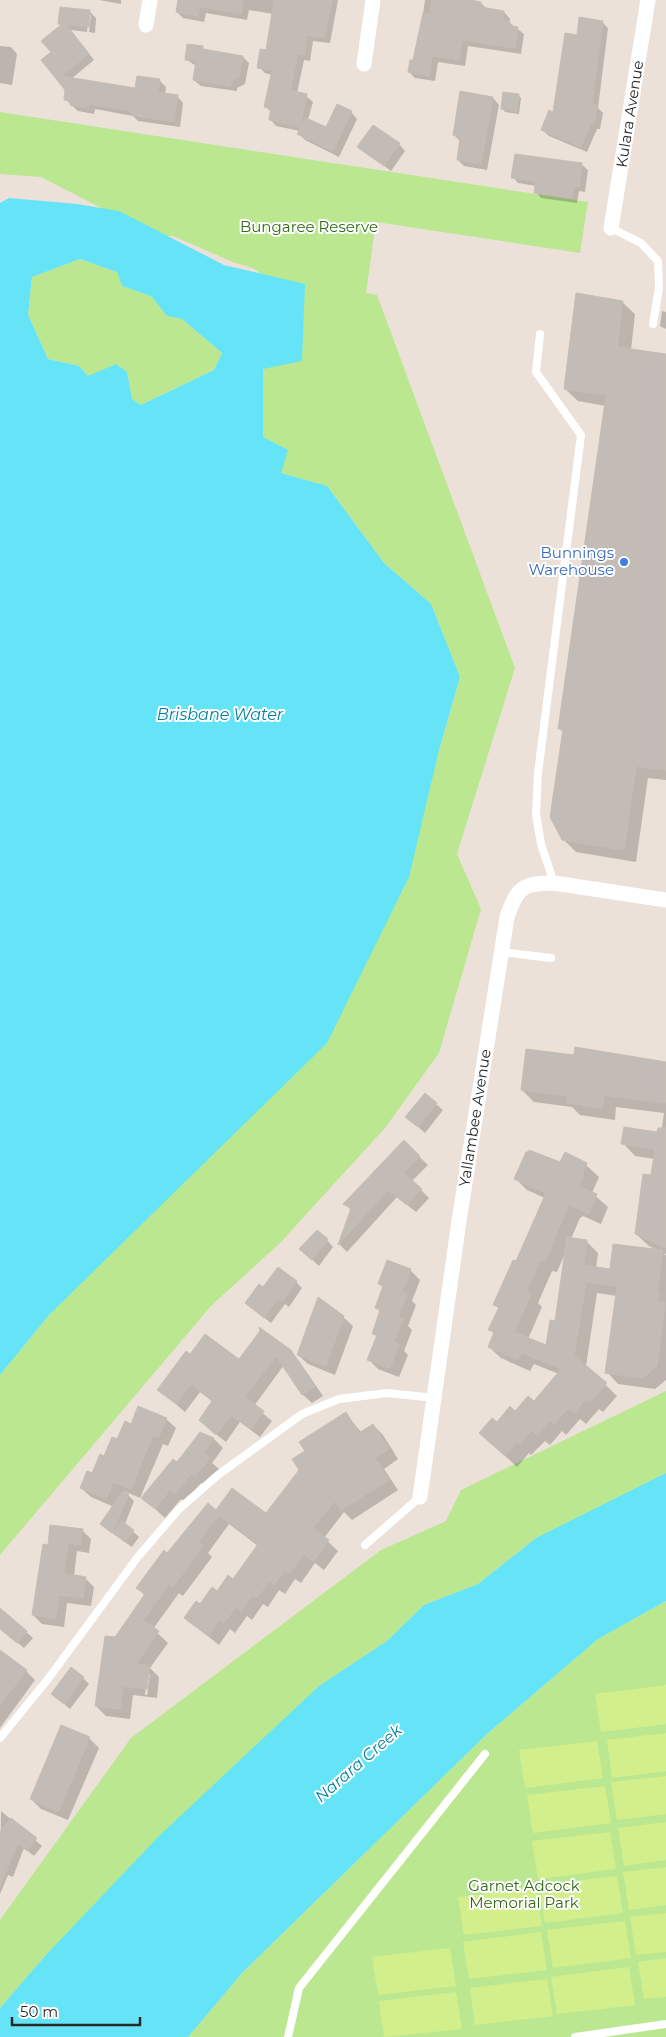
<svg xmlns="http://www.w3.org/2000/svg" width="666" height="2037" viewBox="0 0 666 2037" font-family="Montserrat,sans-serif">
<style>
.green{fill:#bbe791}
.pitch{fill:#d3ef8c}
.water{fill:#64e4f6;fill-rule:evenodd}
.shadow{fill:#0003;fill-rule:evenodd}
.building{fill:#c3bbb6;stroke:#c7bdb2}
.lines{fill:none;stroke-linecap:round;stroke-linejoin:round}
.lane{stroke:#fff;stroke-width:8}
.street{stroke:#fff;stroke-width:15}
.shop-dot{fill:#3f7fe0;stroke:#fff;stroke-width:2}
.labels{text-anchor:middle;stroke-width:4;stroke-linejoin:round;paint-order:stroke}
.street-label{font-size:15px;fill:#282828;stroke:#fff}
.park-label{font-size:15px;fill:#326915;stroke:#fff}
.shop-label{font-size:15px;fill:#366cbe;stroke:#fff;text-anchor:end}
.water-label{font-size:16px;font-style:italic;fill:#0581a0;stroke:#fff}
</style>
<rect width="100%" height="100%" fill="#ece1d9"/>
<!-- green -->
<path class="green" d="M0,112L588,202L580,253L376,222L366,293L377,295L515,668L457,854L481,909L439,1053L385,1128L280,1243L211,1306L0,1555V1375L49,1315L439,750L460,677L431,604L384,563L327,486L281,473L263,437V369L271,281L253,268L235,263L173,236H165L109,212L41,177L0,174Z
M80,259L117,272L122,286L151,296L167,316L182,319L222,353L214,370L141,405L132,399L127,372L88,376L79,366L48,359L28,315L32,277Z
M666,1391V1473L536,1538L478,1584L424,1605L387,1641L319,1686L45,1956L0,2008V1920L131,1738L381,1550L446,1521L461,1490Z
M666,1601V2037H188L242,1973L488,1733L598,1639Z"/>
<!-- pitch -->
<path class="pitch" d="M666,1685V1724L601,1732L595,1694Z
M666,1733V1771L612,1778L607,1740Z
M597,1741L603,1778L525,1788L519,1750Z
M666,1776V1814L617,1820L611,1782Z
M605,1786L611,1823L533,1833L527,1795Z
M666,1822V1860L624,1866L618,1828Z
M610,1832L616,1869L538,1879L532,1841Z
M666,1867V1905L629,1910L623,1872Z
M617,1876L623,1913L545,1923L539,1885Z
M536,1888L542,1926L464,1935L458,1897Z
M666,1913V1952L636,1955L630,1917Z
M625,1921L631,1958L553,1968L547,1930Z
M541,1932L547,1970L469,1979L463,1942Z
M450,1948L456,1986L378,1995L372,1957Z
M666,1958V1997L644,1999L638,1962Z
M629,1967L635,2005L557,2014L551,1977Z
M547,1979L553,2016L475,2025L470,1988Z
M456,1992L462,2029L384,2037L379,2001Z"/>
<!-- water -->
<path class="water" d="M9,198L77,204L119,211L224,265L305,284L302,361L263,369V437L288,450L281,473L327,486L384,563L431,604L460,677L439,750L409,877L327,1043L49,1315L0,1375V203ZM80,259L117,272L122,286L151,296L167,316L182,319L222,353L214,370L141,405L132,399L127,372L116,364L88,376L79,366L48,359L28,315L32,277Z
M666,1473V1601L598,1639L488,1733L242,1973L188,2037H0V2008L45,1956L159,1836L319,1686L387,1641L424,1605L478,1584L536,1538Z"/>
<!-- shadow -->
<path class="shadow" d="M99,0H121V4Z
M179,0H338L330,43L313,41L310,61L304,60L297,93L306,96L313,102L308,120L327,129L351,112L357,119L339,157L305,140L299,134L300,131L276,126L270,119L272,113L265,106L272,75L265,73L259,67L267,52L273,14L249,10L247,20L206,13L204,22L183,18L177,12Z
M425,0H468L481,3L488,10L504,12L510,19L509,22L524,34L521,54L468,46L465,66L438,62L435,81L415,78L409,72L414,61L418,34L420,35Z
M90,12L96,18L95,33L89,32L91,15H89L87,32L71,30L94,60L71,79L136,89L138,77L160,81L166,87L165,94L177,96L183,103L180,127L138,121L133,116L95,109L94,114L78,111L65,99L67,90L43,60L52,53L62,26L59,24Z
M602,22L608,28L598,108L603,113L600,129H597L587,152L549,136L542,130L554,114L578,36Z
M0,46L11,47L17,54L12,85L0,83Z
M202,47L206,51L243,57L249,63L245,84L237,88V91L201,86L194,80L196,66L186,59Z
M461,93L493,98L499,105L487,170L464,166L458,160L461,142L454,135Z
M519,96L521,98L519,114L505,112L503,109Z
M399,144L405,151L391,171L359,147Z
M516,156L582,165L588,170L585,192L579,191L577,203L541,198L536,192L537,186L518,183L513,177Z
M622,302L635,314L631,350L666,355V780L648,778L636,862L576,852L563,839V732L559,728L606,406L578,401L565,389Z
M662,311L666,312V329L660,326Z
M575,1056L666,1062V1254L664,1253L666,1256V1380L655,1389L618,1384L607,1372L617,1296L597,1293L586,1366L617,1396L603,1412L599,1409L586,1424L580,1419L566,1435L562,1431L550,1445L545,1441L531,1455L529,1453L517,1467L480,1433L534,1403L559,1374L534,1364L530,1371L501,1358L489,1347L495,1334L490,1330L499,1309L495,1304L517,1263L545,1198L527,1190L516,1179L561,1164L565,1154L587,1166L599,1177L592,1193L608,1207L601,1224L583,1216L580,1218L571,1239L586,1241L598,1253L596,1268L611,1270L657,1250L649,1246L636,1234L652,1176L655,1159L635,1156L623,1143L661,1134L664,1113L616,1107L615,1120L580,1115L572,1107L534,1102L522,1090ZM566,1251L556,1322L547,1347L528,1339L542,1307L538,1303L552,1271L557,1272Z
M425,1095L443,1110L425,1133L407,1117Z
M404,1142L428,1165L412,1181L429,1198L416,1212L397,1197L347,1252L339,1244L352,1211L345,1204Z
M327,1240L333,1247L319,1266L307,1255Z
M410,1270L420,1280L412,1301L416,1305L408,1326L412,1330L404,1351L408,1355L399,1377L378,1369L369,1360L377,1337L373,1333L381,1312L376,1308L384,1288L380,1284Z
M296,1282L302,1288L289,1307L285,1304L271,1323L246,1303L264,1289Z
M343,1317L353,1326L335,1375L308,1364L298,1355Z
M290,1351L299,1361L323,1396L312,1403L303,1395L284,1365L254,1406L272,1421L260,1437L240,1422L226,1442L209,1429L213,1402L200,1392L185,1412L159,1390L190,1356L239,1361Z
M345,1413L361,1432L373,1425L383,1435L398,1459L384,1469L398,1490L352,1520L344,1512L324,1538L338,1551L324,1570L315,1563L301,1583L295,1579L285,1594L279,1590L268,1607L263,1604L252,1620L247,1616L235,1633L230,1629L219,1645L185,1618L234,1580L258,1546L229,1524L208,1553L212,1557L183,1596L179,1593L153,1629L168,1643L150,1668L159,1677L157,1698L133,1695L130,1719L106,1716L96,1706L116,1638L145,1596L138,1588L168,1555L216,1511L266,1515L300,1470L306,1451ZM147,1674H150L147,1695H145Z
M166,1419L176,1428L168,1446L163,1444L140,1498L124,1491L134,1501L125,1524L139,1537L132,1547L108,1530L114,1507L91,1497L81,1488L132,1425Z
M201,1433L214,1439L223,1448L212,1463L219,1469L205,1486L201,1483L185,1502L181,1499L165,1518L143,1498L177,1464Z
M82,1530L91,1539L89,1553L77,1551L74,1576L85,1578L94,1587L91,1606L67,1603L64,1627L42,1624L33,1615L49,1546Z
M2,1611L33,1638L24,1648L0,1628V1614Z
M0,1654L26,1671L35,1680L0,1728Z
M83,1678L89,1684L70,1709L53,1694Z
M89,1738L99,1748L68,1820L41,1809L31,1799Z
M1,1811L42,1846L34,1856L24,1848L13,1877L8,1875L0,1894Z"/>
<!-- building -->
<path class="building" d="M178,0H201L198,16L176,12Z
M202,0H243L241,14L201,7Z
M274,0H332L324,38L307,35L304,55L298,54L290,90L307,94L300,127L269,120L271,108L264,107L272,70L257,68L260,49L266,50Z
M432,0H471L481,2V7L504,11L503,20L510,22V26L518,27L515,48L462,40L459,60L432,56L429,76L408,72L410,60H413L423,13L430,14Z
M60,7L90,10L89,27L66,25L89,54L61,76L135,88L137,76L160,79L158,92L178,95L174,122L131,115V111L89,104L88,108L70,105L71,101L64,100L65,90L41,60L51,52L41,41L62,24H58Z
M579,17L603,21L592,104L597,105L594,123H591L581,147L541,130L549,110L553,112L565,33L577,35Z
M187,44L203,46V49L243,56L239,77L231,82L230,86L193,80L196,61L185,60Z
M460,91L493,97L481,164L457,160L460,137L453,135Z
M503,92L519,94L517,112L501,109Z
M337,104L352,111L333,151L297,134L306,118L326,127Z
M373,125L400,143L384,166L357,147Z
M515,154L582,163L579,187L574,186L572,198L534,193L536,181L511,178Z
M576,293L623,301L617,347L666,354V770L636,766L624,850L562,840L550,817L563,729H558L606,395L564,389Z
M575,1047L666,1062V1103L604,1095L602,1108L567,1103V1096L521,1090L526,1049L574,1055Z
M425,1093L437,1103L418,1127L405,1117Z
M624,1127L657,1132L658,1128H666V1248L635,1234L643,1174L651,1175L655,1149L621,1144Z
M404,1140L420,1156L404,1173L422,1189L407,1205L388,1190L338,1245L351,1208L343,1204Z
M529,1150L560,1162L565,1152L587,1163L579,1186L597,1194L589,1214L572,1206V1204L568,1206L546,1260H540L526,1292L531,1294L514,1332L546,1345L550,1320L555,1321L567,1237L587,1240L584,1265L610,1269L613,1244L663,1250L657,1293H659L658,1301L665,1302L657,1366L643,1378L605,1373L617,1286L586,1282L574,1355L607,1383L590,1402L587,1398L574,1413L568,1408L554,1424L550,1420L537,1435L532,1430L519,1444L516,1442L505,1456L479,1433L492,1418L497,1422L510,1406L515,1411L528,1396L534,1401L561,1369L522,1353L518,1360L488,1347L494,1332L488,1330L499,1307L493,1305L513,1260L516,1261L546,1193L514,1179L526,1152H528Z
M317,1230L328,1239L312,1260L299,1249Z
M387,1260L411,1269L402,1292L407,1294L398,1318L403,1319L394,1342L399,1344L390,1368L367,1360L377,1335L372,1334L380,1310L375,1308L383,1286L378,1284Z
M278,1267L297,1281L282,1302L278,1299L264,1318L245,1303L259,1284L263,1287Z
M318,1297L344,1316L326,1366L297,1355Z
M259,1327L291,1350L315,1387L302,1395L276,1356L245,1397L264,1411L251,1429L231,1415L216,1435L199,1420L212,1401L191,1384L176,1404L157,1390L186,1351L190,1354L205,1334L239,1359L260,1331Z
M138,1406L167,1418L159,1437L153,1435L131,1489L113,1482L106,1499L80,1488L87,1471L92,1473L100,1454L104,1456L112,1437L117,1439L125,1421L131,1424Z
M346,1412L359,1433L373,1424L389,1449L375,1458L389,1480L341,1510L335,1501L313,1528L329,1540L314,1561L304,1554L290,1573L285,1570L274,1585L269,1581L257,1598L253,1595L241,1611L236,1607L224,1623L219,1620L208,1636L184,1618L196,1601L200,1604L212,1587L217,1591L228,1575L233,1579L258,1544L219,1515L198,1542L203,1546L173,1587L169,1584L143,1620L159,1631L136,1664L150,1665L147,1689L123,1686L120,1709L95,1706L105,1636L115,1637L145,1594L136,1588L164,1550L167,1553L208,1503L216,1510L232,1488L266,1513L299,1470L292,1459L305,1451L299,1442Z
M200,1432L214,1438L203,1453L210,1458L195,1477L191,1474L175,1494L170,1490L155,1509L141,1498L173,1459L177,1462Z
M123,1491L129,1494L112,1533L100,1524Z
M122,1521L134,1530L125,1542L113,1533Z
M50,1525L83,1529L80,1545L68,1543L64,1573L86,1577L83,1598L59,1595L55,1619L32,1615L43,1544L48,1545Z
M0,1608L27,1631L17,1643L0,1629Z
M0,1650L27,1670L0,1705Z
M71,1667L84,1677L64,1704L51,1694Z
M61,1725L90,1737L58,1812L30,1799Z
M11,1818L37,1838L27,1851L18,1843L0,1886V1832Z"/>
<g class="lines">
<!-- lane -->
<path class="lane" d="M611,228L641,243L658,261L659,288L653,324
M540,334L536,372L581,435L538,773L536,814L541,844L554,883
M501,952L551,958
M365,1545L420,1497
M0,1738L48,1679L137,1558L179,1509L218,1475L302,1414L339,1399L387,1393L435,1398
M288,2037L299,1988L485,1754
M575,2037L666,2024"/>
<!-- street -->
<path class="street" d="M146,25L150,0
M364,64L373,0
M611,228L648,0
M420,1497L459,1221L507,917C517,888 522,883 554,883L666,900"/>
</g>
<!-- markers -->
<circle class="shop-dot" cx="624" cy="562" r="5"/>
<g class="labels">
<!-- street labels -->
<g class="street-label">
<text transform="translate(630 114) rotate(-81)" y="5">Kulara Avenue</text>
<text transform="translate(475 1118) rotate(-81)" y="5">Yallambee Avenue</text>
</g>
<!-- park labels -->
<g class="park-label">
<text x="309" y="232">Bungaree Reserve</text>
<text x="524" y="1891">Garnet Adcock<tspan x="524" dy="17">Memorial Park</tspan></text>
</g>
<!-- shop labels -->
<g class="shop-label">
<text x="614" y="558">Bunnings<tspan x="614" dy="17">Warehouse</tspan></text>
</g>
<!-- water labels -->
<g class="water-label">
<text x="220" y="720">Brisbane Water</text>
<text transform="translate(358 1763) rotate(-41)" y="6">Narara Creek</text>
</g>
</g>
<!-- scale -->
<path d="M12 2017v8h128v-8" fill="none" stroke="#282828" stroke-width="2.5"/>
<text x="20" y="2017" font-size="15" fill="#282828" stroke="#ffffff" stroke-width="4" paint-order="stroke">50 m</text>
</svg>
